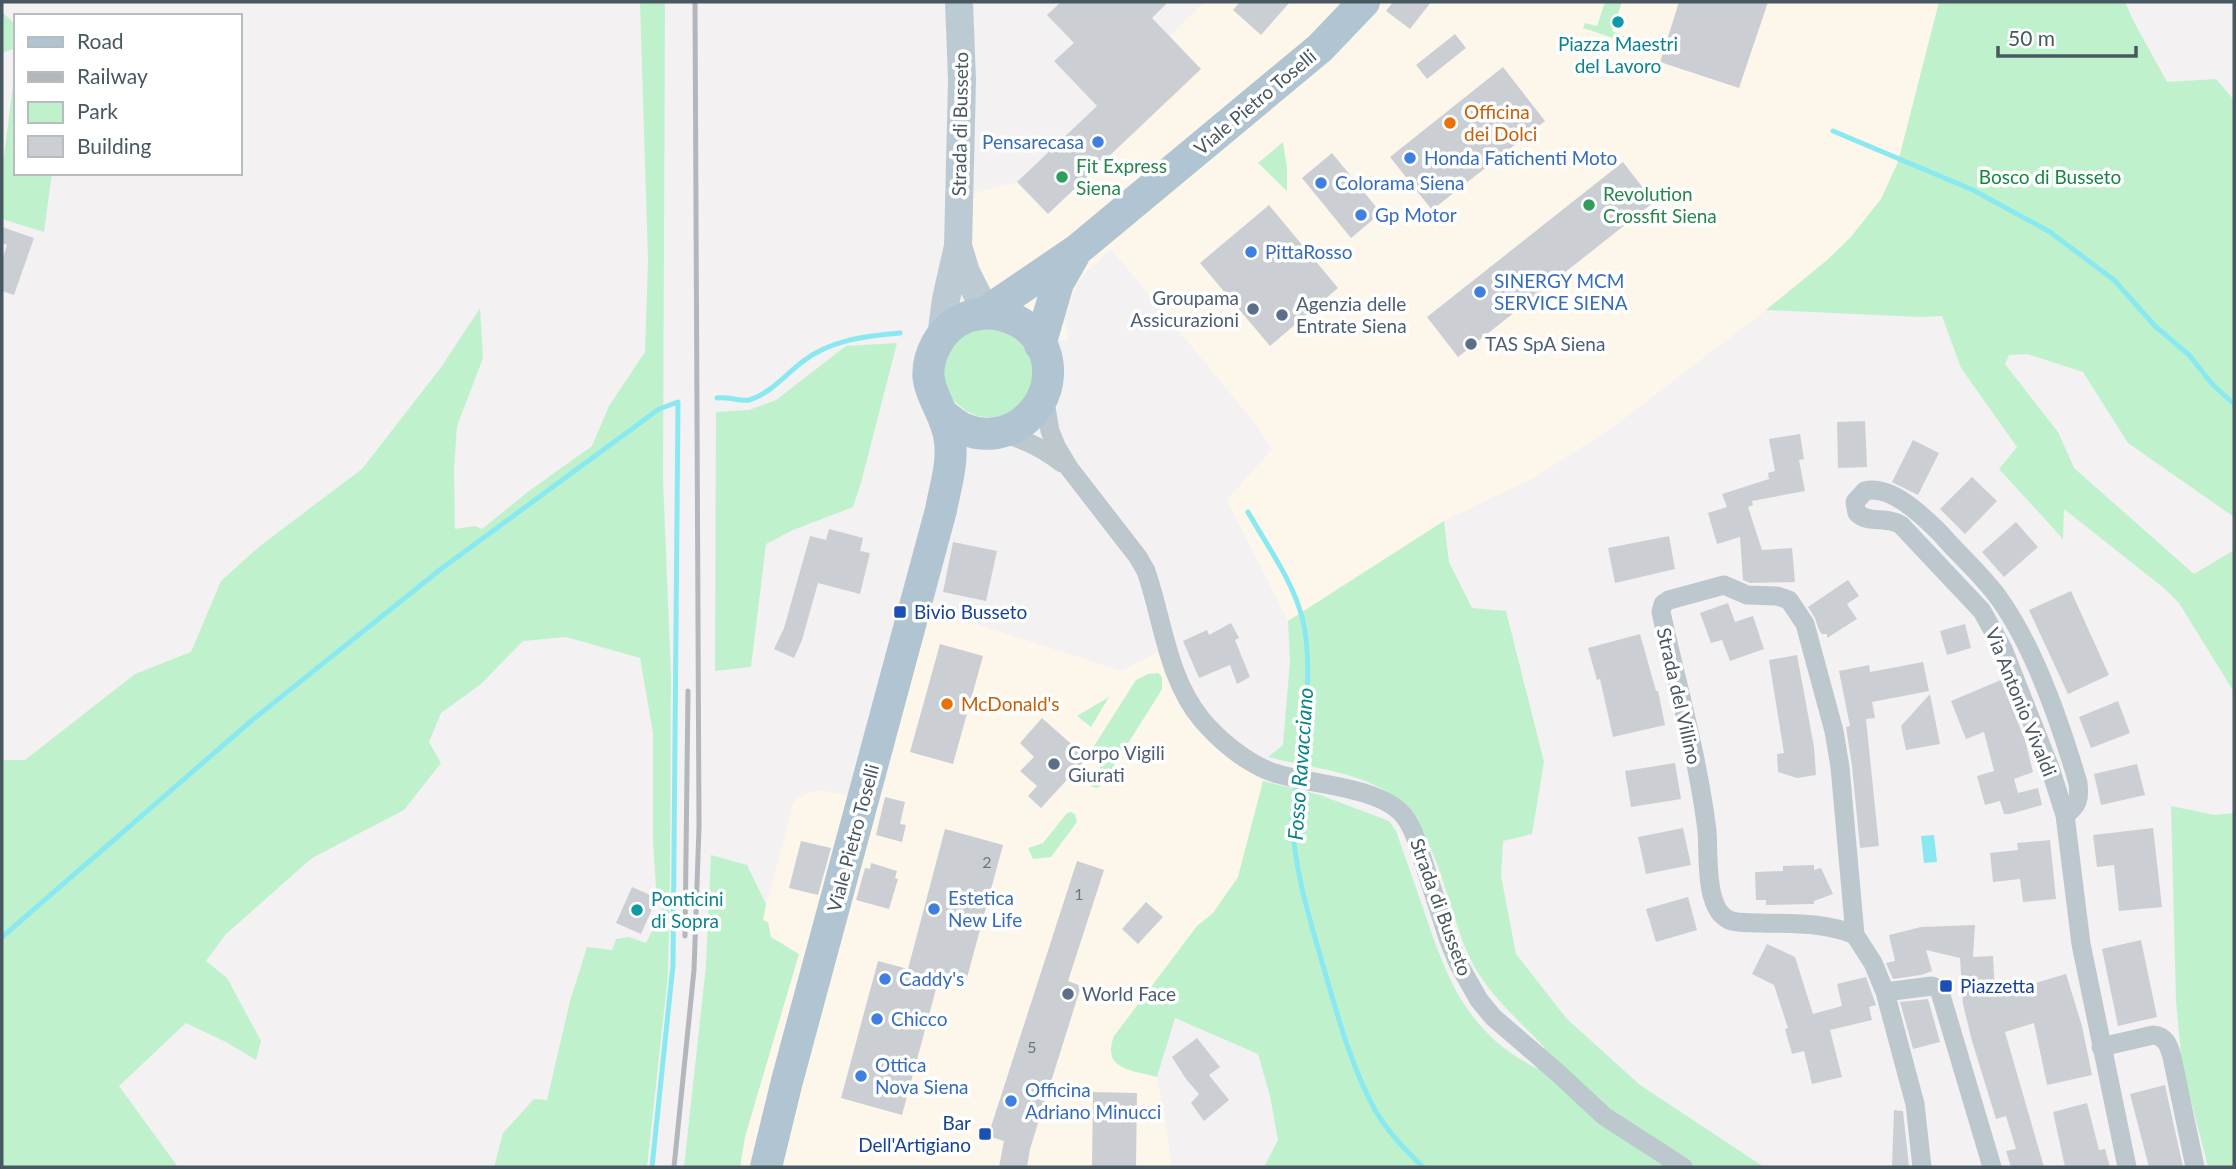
<svg xmlns="http://www.w3.org/2000/svg" width="2236" height="1169" viewBox="0 0 2236 1169" font-family="Lato,sans-serif">
<style>
.commercial{fill:#fdf6eb}
.green{fill:#bff2cc}
.water{fill:#8ae9f0}
.lines{fill:none;stroke-linecap:round;stroke-linejoin:round}
.stream{stroke:#8ae9f0;stroke-width:5}
.building{fill:#cbcfd4}
.street{stroke:#bcc8ce;stroke-width:19}
.secondary{stroke:#bccbd3;stroke-width:28}
.primary{stroke:#b0c5d1;stroke-width:32}
.rail{stroke:#b3b7bc;stroke-width:5}
.culture-dot{fill:#0f9aa8;stroke:#fff;stroke-width:2.5}
.food-dot{fill:#e8710a;stroke:#fff;stroke-width:2.5}
.shop-dot{fill:#3f7fe0;stroke:#fff;stroke-width:2.5}
.leisure-dot{fill:#2e9e5b;stroke:#fff;stroke-width:2.5}
.service-dot{fill:#5c6f8a;stroke:#fff;stroke-width:2.5}
.transit-dot{fill:#1a4fb4;stroke:#fff;stroke-width:2.5}
.labels{text-anchor:middle;stroke-width:7;stroke-linejoin:round;paint-order:stroke}
.number-label{font-size:16px;fill:#69767d}
.culture-label{font-size:19px;fill:#0d838f;stroke:#fff}
.street-label{font-size:19px;fill:#485860;stroke:#fff}
.food-label{font-size:19px;fill:#c56008;stroke:#fff;text-anchor:start}
.shop-label{font-size:19px;fill:#366cbe;stroke:#fff;text-anchor:start}
.leisure-label{font-size:19px;fill:#27864d;stroke:#fff;text-anchor:start}
.park-label{font-size:19px;fill:#14863d;stroke:#fff}
.service-label{font-size:19px;fill:#4e5e75;stroke:#fff;text-anchor:start}
.transit-label{font-size:19px;fill:#164399;stroke:#fff;text-anchor:start}
.water-label{font-size:21px;font-style:italic;fill:#09828b;stroke:#fff}
</style>
<rect width="100%" height="100%" fill="#f3f1f1"/>
<!-- commercial -->
<path class="commercial" d="M1205,2H1939L1898,162L1881,199L1850,238L1826,261L1766,310L1613,427L1532,479L1444,521L1288,621L1227,500L1272,449L1254,422L1111,249L1078,280L1065,318L1068,342L1055,338L988,285L965,252V195L1018,182Z
M931,609L1121,671L1158,652L1182,705L1223,752L1263,781L1238,877L1213,913L1197,926L1119,1066L1157,1077L1167,1128L1171,1167H740L771,937L768,922L762,920L794,801L805,794L821,790L879,803Z"/>
<!-- green -->
<path class="green" d="M640,2H665L663,480L671,675L670,877L668,975L647,1167H494L503,1133L534,1099L547,1100L570,1001L587,947L612,950L616,939L629,937L646,943L662,912V893L656,887L653,842V733L640,658L566,637L523,641L481,684L441,713L429,742L441,763L404,810L312,858L225,935L206,961L227,978L261,1041L256,1060L226,1042L186,1023L119,1086L178,1167H2V760H25L135,674L191,652L221,581L260,546L362,469L442,366L480,308L483,358L457,426L454,469L455,529L475,526L482,529L529,491L592,446L609,406L645,352L648,260Z
M1605,2H1622L1612,31L1624,36L1622,41L1583,28L1585,23L1597,26Z
M1939,2H2125L2134,22L2167,82L2216,79L2234,100V517L2128,443L2083,372L2027,354L2009,355L2005,364L2058,432L2074,468L2194,574L2234,550V692L2179,603L2165,589L2064,509L2063,539L1999,469L2017,447L1961,368L1942,316L1921,317L1766,310L1826,261L1850,238L1881,199L1898,162Z
M2,12L13,22L16,48L2,53Z
M16,61V173H52L44,232L2,219V172Z
M1283,142L1287,168V191L1258,163Z
M978,325L1018,333L1036,364L1026,401L1004,415L992,418L978,416L966,411L956,403L948,393L943,372L952,342Z
M897,343L861,483L853,507L793,530L766,544L751,667L715,671L716,412L749,410L776,400L846,346Z
M1444,521L1449,562L1472,608L1506,611L1544,762L1532,834L1503,841L1501,876L1516,954L1567,1019L1640,1085L1764,1167H1264L1278,1140L1270,1096L1258,1054L1175,1018L1157,1077C1132,1070 1101,1070 1114,1036L1197,926L1213,913L1238,877L1263,781L1320,795L1389,821L1396,831C1405,857 1414,882 1423,908C1447,979 1466,1033 1538,1069L1544,1047C1518,1019 1485,992 1469,956C1448,911 1436,826 1395,797C1359,771 1310,768 1268,757L1283,745L1290,661L1288,621Z
M1158,673L1162,677V689L1156,699L1101,786L1096,788L1090,786L1088,778L1100,767L1087,757L1136,680L1148,674Z
M1109,697L1091,727L1077,716Z
M2171,806L2215,815L2234,813V1167H2208L2182,1065L2176,1002Z
M1071,812L1075,814L1077,822L1051,857L1033,859L1028,848L1043,843L1067,813Z
M711,855L747,865L766,904L763,920L768,922L771,937L799,954L745,1137L740,1167H684L706,966Z"/>
<!-- water -->
<path class="water" d="M1934,835L1937,862L1924,863L1921,836Z"/>
<g class="lines">
<!-- stream -->
<path class="stream" d="M1833,131L1973,190L2050,232L2114,280L2155,326L2189,355L2213,385L2234,404
M717,398C728,396 740,402 749,400C771,393 784,376 802,362C830,340 865,336 900,333
M1248,512C1267,546 1294,582 1303,621C1316,677 1299,761 1292,818C1294,870 1310,920 1324,969C1338,1017 1351,1066 1375,1110C1387,1131 1405,1150 1423,1167
M2,937L251,721L441,569L659,409L678,402L673,965L652,1167"/>
</g>
<!-- building -->
<path class="building" d="M1061,2H1168L1152,18L1201,69L1048,214L1017,182L1097,106L1054,61L1074,43L1047,15Z
M1240,2H1290L1261,35L1233,10Z
M1393,2H1431L1410,29L1386,11Z
M1679,2H1768L1739,88L1660,62Z
M1455,34L1466,48L1427,79L1416,65Z
M1503,67L1545,121L1432,210L1390,157Z
M1332,153L1381,213L1351,238L1302,178Z
M1623,162L1654,202L1458,357L1427,317Z
M1269,205L1338,288L1270,346L1200,263Z
M2,227L34,238L14,295L2,291V260L7,245L2,243Z
M1865,421L1867,467L1838,468L1837,422Z
M1800,434L1804,459L1799,460L1805,491L1752,501L1753,505L1748,507L1762,550L1792,548L1795,582L1750,583L1743,580L1740,537L1717,544L1708,513L1727,507L1722,494L1769,479L1768,473L1775,471L1769,439Z
M1913,440L1939,453L1918,495L1892,482Z
M1972,477L1997,501L1965,534L1940,509Z
M2016,522L2038,547L2004,577L1982,552Z
M829,529L863,538L860,551L870,553L860,594L818,583L802,640L794,658L774,649L784,628L810,536L826,540Z
M1669,536L1675,569L1615,583L1608,548Z
M953,542L997,551L986,601L943,592Z
M1848,580L1859,596L1847,604L1857,619L1827,638V634H1822L1819,630L1815,618L1808,607Z
M2071,591L2109,675L2068,694L2029,610Z
M1728,603L1735,622L1753,616L1764,649L1730,661L1722,640L1711,643L1700,613Z
M1231,623L1239,638L1235,640L1250,677L1237,684L1230,665L1199,678L1183,641L1207,630L1209,635Z
M1965,624L1971,648L1947,655L1940,631Z
M1640,634L1656,691H1658L1665,725L1613,737L1600,679L1597,680L1588,648Z
M940,644L983,656L953,764L910,752Z
M1797,655L1814,747L1816,775L1797,778L1778,772L1777,754L1784,753L1769,660Z
M1923,662L1929,691L1872,702L1875,718L1866,719L1879,846L1860,848L1852,766L1846,727L1850,726L1839,671L1869,665L1870,672Z
M2001,680L2025,740L2033,772L2014,779L2018,793L2038,788L2042,805L2010,814H2004L2000,801L1985,805L1977,776L1994,771L1984,732L1966,739L1951,701Z
M1930,694L1940,744L1906,750L1901,726Z
M2118,701L2130,733L2091,748L2079,717Z
M1042,718L1087,758L1041,808L1028,796L1037,786L1020,771L1034,757L1020,743Z
M1675,763L1681,799L1631,807L1625,771Z
M2137,764L2145,795L2101,805L2094,774Z
M885,797L905,802L900,824L906,825L902,842L876,835Z
M1683,828L1691,865L1646,874L1638,837Z
M2153,828L2162,907L2119,911L2114,865L2097,867L2093,835Z
M945,829L1003,845L965,985L939,978L902,1115L841,1098L878,961L908,969Z
M2050,840L2056,899L2023,902L2020,879L1993,882L1990,853L2018,850L2017,843Z
M801,841L831,848L818,895L789,888Z
M1077,861L1104,870L1068,981L1081,986L1030,1149L1027,1167H999L1004,1141L988,1136Z
M871,863L897,871L895,878L898,879L889,909L856,900L865,868L870,869Z
M1814,865V870L1821,868L1833,894L1814,901V904L1766,905V900H1756L1755,872L1783,871V866Z
M632,887L657,898L641,934L616,923Z
M1688,897L1697,930L1656,942L1646,909Z
M1146,902L1163,917L1138,944L1122,929Z
M1975,925L1973,957L1993,956L1995,995L2066,974L2082,1026L2092,1075L2047,1085L2034,1023L2005,1032L2044,1167H2011L2006,1151L2016,1149L2006,1116L1996,1119L1972,1041L1963,1004L1960,958L1926,950L1932,971L1921,975L1893,979L1886,963L1895,961L1889,935L1921,927Z
M2141,940L2157,1017L2118,1026L2102,949Z
M1767,944L1795,957L1813,1014L1842,1006L1837,984L1866,977L1876,1005L1869,1007L1872,1020L1830,1030L1842,1077L1812,1084L1804,1051L1792,1054L1785,1029L1788,1028L1774,985L1752,974Z
M1928,999L1940,1042L1913,1049L1900,1002Z
M1197,1038L1220,1067L1209,1075L1229,1100L1204,1121L1191,1103L1199,1094L1186,1079L1172,1057Z
M2165,1085L2183,1167H2149L2130,1094Z
M1093,1092L1137,1093L1136,1167H1092Z
M2087,1103L2099,1150L2105,1149L2110,1167H2065L2053,1112Z
M1894,1110L1903,1111L1909,1167H1892Z"/>
<g class="lines">
<!-- street -->
<path class="street" d="M1044,396L1050,431L1057,448L1069,468L1138,557L1146,571C1163,620 1167,678 1202,720C1219,740 1244,761 1269,771C1304,785 1380,785 1404,816C1409,822 1413,831 1416,839L1449,941L1458,963L1479,1000L1493,1017L1559,1074L1604,1116L1683,1167
M1001,433C1025,439 1043,448 1062,463
M2065,815C2078,806 2080,799 2078,783C2061,725 2034,646 1998,597C1982,575 1959,555 1941,534C1924,517 1891,484 1865,491L1855,502L1857,513C1868,524 1887,516 1901,525L1982,611L2003,649L2050,768L2065,815L2081,944L2127,1167
M1855,935C1825,922 1793,924 1761,923C1751,922 1738,924 1729,920C1704,909 1709,854 1707,831C1698,757 1677,685 1661,612L1663,604L1669,600L1724,585L1747,595L1777,596L1789,600L1805,624L1834,731L1840,767L1855,935L1873,963L1885,992L1915,1104L1922,1167
M1885,992L1932,986L1937,988L1940,992L1992,1167
M2101,1047L2153,1035C2166,1036 2169,1046 2172,1057L2195,1167"/>
<!-- secondary -->
<path class="secondary" d="M958,246L966,272L986,312
M941,337L946,299L958,246L962,80L959,2"/>
<!-- primary -->
<path class="primary" d="M986,312L1077,250L1320,48L1364,2
M1040,345L1058,283L1074,255
M766,1167L787,1081L941,510C945,488 953,464 950,441C946,404 914,387 936,345C965,289 1051,313 1048,375C1046,416 1003,446 964,429C956,426 949,419 942,414"/>
<!-- rail -->
<path class="rail" d="M685,936L688,691
M674,1167L694,970L699,827L695,2"/>
</g>
<!-- markers -->
<g class="culture-dot">
<circle cx="1618" cy="22" r="7"/>
<circle cx="637" cy="910" r="7"/>
</g>
<g class="food-dot">
<circle cx="1450" cy="123" r="7"/>
<circle cx="947" cy="704" r="7"/>
</g>
<g class="shop-dot">
<circle cx="1098" cy="142" r="7"/>
<circle cx="1410" cy="158" r="7"/>
<circle cx="1321" cy="183" r="7"/>
<circle cx="1361" cy="215" r="7"/>
<circle cx="1251" cy="252" r="7"/>
<circle cx="1480" cy="292" r="7"/>
<circle cx="934" cy="909" r="7"/>
<circle cx="885" cy="979" r="7"/>
<circle cx="877" cy="1019" r="7"/>
<circle cx="861" cy="1076" r="7"/>
<circle cx="1011" cy="1101" r="7"/>
</g>
<g class="leisure-dot">
<circle cx="1062" cy="177" r="7"/>
<circle cx="1589" cy="205" r="7"/>
</g>
<g class="service-dot">
<circle cx="1253" cy="309" r="7"/>
<circle cx="1282" cy="315" r="7"/>
<circle cx="1471" cy="344" r="7"/>
<circle cx="1054" cy="764" r="7"/>
<circle cx="1068" cy="994" r="7"/>
</g>
<g class="transit-dot">
<rect x="893" y="605" width="14" height="14" rx="3.5"/>
<rect x="1939" y="979" width="14" height="14" rx="3.5"/>
<rect x="978" y="1127" width="14" height="14" rx="3.5"/>
</g>
<g class="labels">
<!-- number labels -->
<g class="number-label">
<text x="987" y="868">2</text>
<text x="1079" y="900">1</text>
<text x="1032" y="1053">5</text>
</g>
<!-- culture labels -->
<g class="culture-label">
<text x="1618" y="51">Piazza Maestri<tspan x="1618" dy="22">del Lavoro</tspan></text>
<text x="651" y="906" text-anchor="start">Ponticini<tspan x="651" dy="22">di Sopra</tspan></text>
</g>
<!-- street labels -->
<g class="street-label">
<text transform="translate(1255 102) rotate(-40)" y="7">Viale Pietro Toselli</text>
<text transform="translate(960 124) rotate(-89)" y="7">Strada di Busseto</text>
<text transform="translate(1679 696) rotate(77)" y="7">Strada del Villino</text>
<text transform="translate(2021 702) rotate(68)" y="7">Via Antonio Vivaldi</text>
<text transform="translate(853 838) rotate(-75)" y="7">Viale Pietro Toselli</text>
<text transform="translate(1441 907) rotate(70)" y="7">Strada di Busseto</text>
</g>
<!-- food labels -->
<g class="food-label">
<text x="1464" y="119">Officina<tspan x="1464" dy="22">dei Dolci</tspan></text>
<text x="961" y="711">McDonald's</text>
</g>
<!-- shop labels -->
<g class="shop-label">
<text x="1084" y="149" text-anchor="end">Pensarecasa</text>
<text x="1424" y="165">Honda Fatichenti Moto</text>
<text x="1335" y="190">Colorama Siena</text>
<text x="1375" y="222">Gp Motor</text>
<text x="1265" y="259">PittaRosso</text>
<text x="1494" y="288">SINERGY MCM<tspan x="1494" dy="22">SERVICE SIENA</tspan></text>
<text x="948" y="905">Estetica<tspan x="948" dy="22">New Life</tspan></text>
<text x="899" y="986">Caddy's</text>
<text x="891" y="1026">Chicco</text>
<text x="875" y="1072">Ottica<tspan x="875" dy="22">Nova Siena</tspan></text>
<text x="1025" y="1097">Officina<tspan x="1025" dy="22">Adriano Minucci</tspan></text>
</g>
<!-- leisure labels -->
<g class="leisure-label">
<text x="1076" y="173">Fit Express<tspan x="1076" dy="22">Siena</tspan></text>
<text x="1603" y="201">Revolution<tspan x="1603" dy="22">Crossfit Siena</tspan></text>
</g>
<!-- park labels -->
<g class="park-label">
<text x="2050" y="184">Bosco di Busseto</text>
</g>
<!-- service labels -->
<g class="service-label">
<text x="1239" y="305" text-anchor="end">Groupama<tspan x="1239" dy="22">Assicurazioni</tspan></text>
<text x="1296" y="311">Agenzia delle<tspan x="1296" dy="22">Entrate Siena</tspan></text>
<text x="1485" y="351">TAS SpA Siena</text>
<text x="1068" y="760">Corpo Vigili<tspan x="1068" dy="22">Giurati</tspan></text>
<text x="1082" y="1001">World Face</text>
</g>
<!-- transit labels -->
<g class="transit-label">
<text x="914" y="619">Bivio Busseto</text>
<text x="1960" y="993">Piazzetta</text>
<text x="971" y="1130" text-anchor="end">Bar<tspan x="971" dy="22">Dell'Artigiano</tspan></text>
</g>
<!-- water labels -->
<g class="water-label">
<text transform="translate(1301 764) rotate(-86)" y="7">Fosso Ravacciano</text>
</g>
</g>
<!-- border -->
<rect width="2236" height="1169" fill="none" stroke="#485860" stroke-width="7"/>
<!-- legend -->
<rect x="14" y="14" width="228" height="161" fill="#ffffff" stroke="#b6bcbf" stroke-width="2"/>
<rect x="28" y="37" width="35" height="10" fill="#b0c5d1" stroke="#b6bcbf" stroke-width="2"/>
<text x="77" y="49" font-size="21" fill="#485860">Road</text>
<rect x="28" y="72" width="35" height="10" fill="#b3b7bc" stroke="#b6bcbf" stroke-width="2"/>
<text x="77" y="84" font-size="21" fill="#485860">Railway</text>
<rect x="28" y="102" width="35" height="21" fill="#bff2cc" stroke="#b6bcbf" stroke-width="2"/>
<text x="77" y="119" font-size="21" fill="#485860">Park</text>
<rect x="28" y="136" width="35" height="21" fill="#cbcfd4" stroke="#b6bcbf" stroke-width="2"/>
<text x="77" y="154" font-size="21" fill="#485860">Building</text>
<!-- scale -->
<path d="M1998 46v10h138v-10" fill="none" stroke="#485860" stroke-width="3.5"/>
<text x="2008" y="46" font-size="21" fill="#485860" stroke="#ffffff" stroke-width="5" paint-order="stroke">50 m</text>
</svg>
